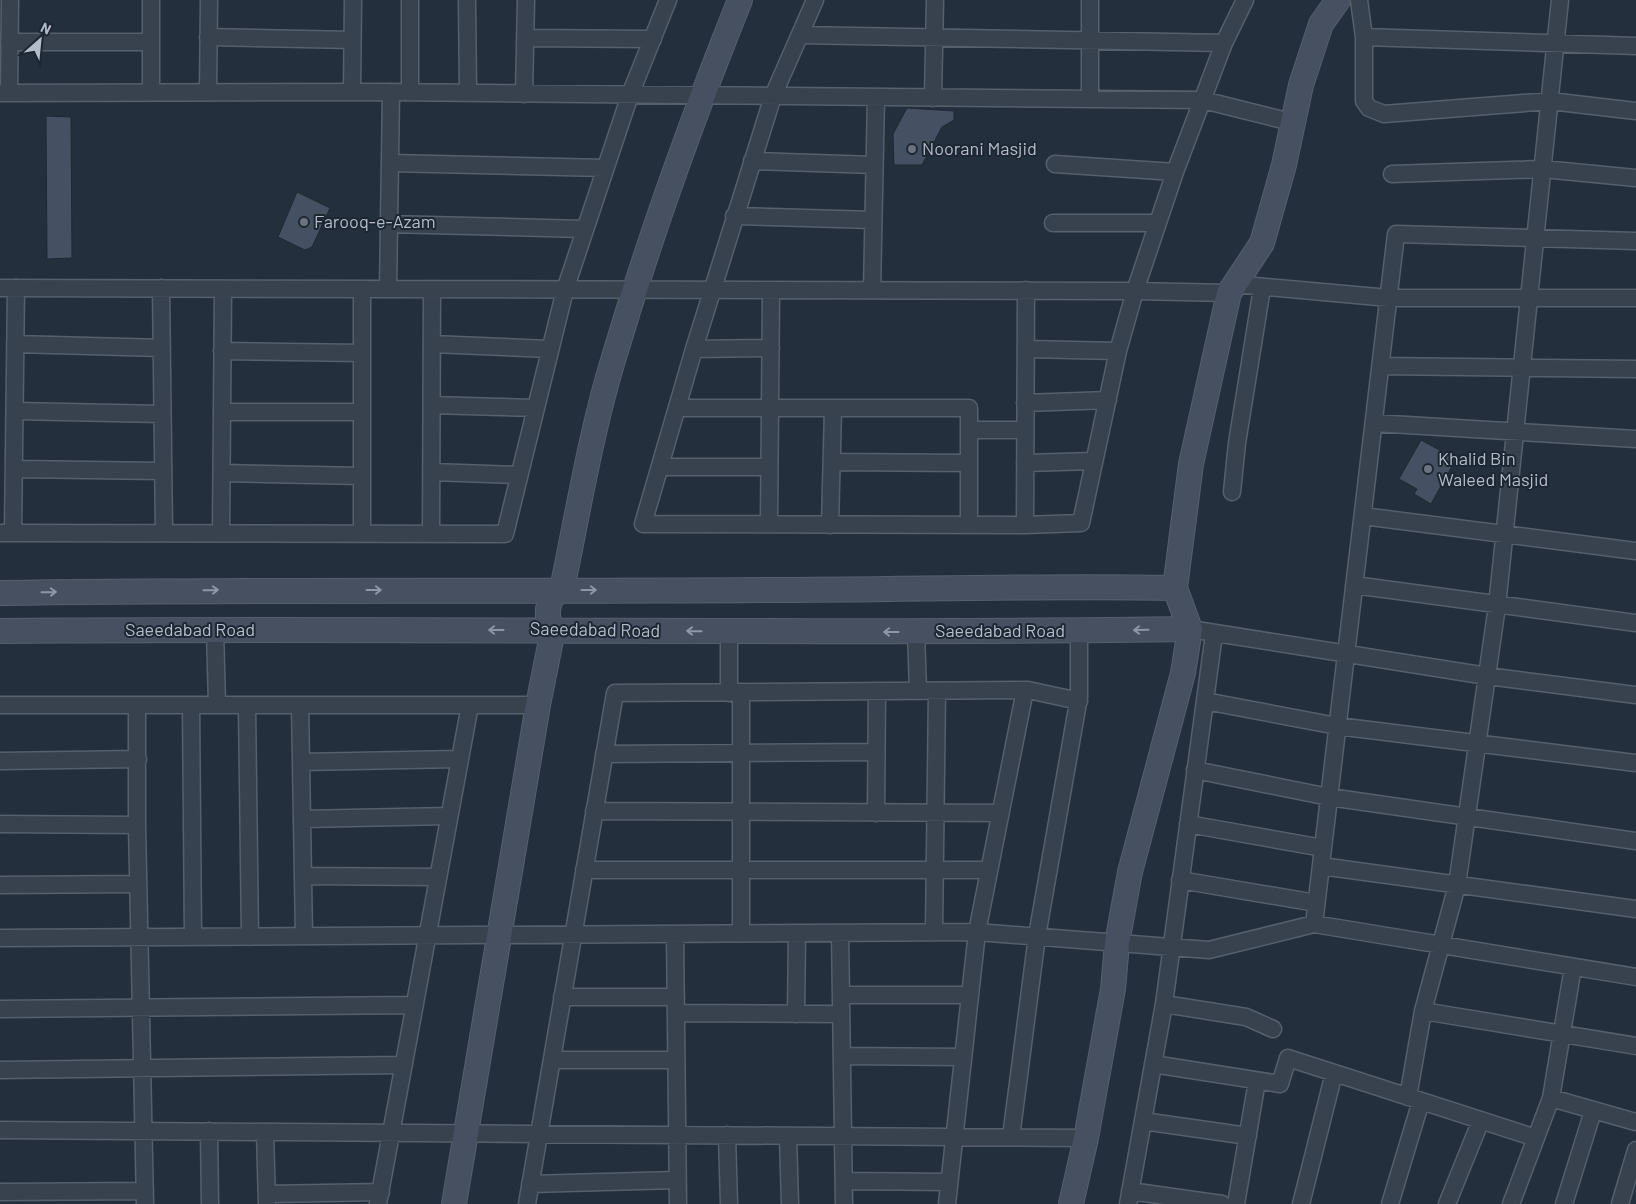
<svg xmlns="http://www.w3.org/2000/svg" width="1636" height="1204" viewBox="0 0 1636 1204" font-family="Barlow,sans-serif">
<style>
.building{fill:#455162;stroke:#1f2835}
.lines{fill:none;stroke-linecap:round;stroke-linejoin:round}
.street-casing{stroke:#565f6c;stroke-width:19}
.secondary-casing{stroke:#565f6c;stroke-width:26}
.street{stroke:#38414e;stroke-width:16}
.secondary{stroke:#465061;stroke-width:24}
.oneway{stroke:#8e96a5}
.worship-dot{fill:#6b7280;stroke:#1d2633;stroke-width:2}
.labels{text-anchor:middle;stroke-width:4;stroke-linejoin:round;paint-order:stroke}
.poi-label{font-size:18px;fill:#b4bcc9;stroke:#1d2633;text-anchor:start}
.street-label{font-size:18px;fill:#b4bcc9;stroke:#1d2633}
</style>
<rect width="100%" height="100%" fill="#242f3e"/>
<!-- building -->
<path class="building" d="M907,108L954,111V120L942,127L922,165H894L893,134Z
M46,116L71,117L72,258L47,259Z
M297,192L330,208L312,247L305,250L278,237Z
M1421,440L1456,459L1431,504L1414,494L1417,489L1399,479Z"/>
<g class="lines">
<!-- street casing -->
<g class="street-casing">
<path id="street" d="M467,0L468,93
M815,0L773,96L694,349L643,524L1025,525L1081,523L1118,351L1135,291L1175,172L1224,43L1245,0
M1359,0L1364,37V101L1369,108L1384,114L1550,101L1636,111
M800,35L1224,43
M208,37L352,40
M1364,37L1636,46
M526,38L653,39
M9,42H151
M151,92V0
M208,92L209,0
M352,92L353,0
M410,92V0
M0,93L391,92L1203,100L1291,122
M9,93L10,0
M524,94L526,0
M933,98L935,0
M1090,98V0
M752,161L874,165
M390,163L605,168
M1055,164L1175,172
M1392,174L1543,169L1636,178
M734,216L873,220
M1053,223H1157
M388,224L584,229
M1233,284L1389,298H1636
M0,288L1135,291L1229,293
M161,288L164,533
M388,289L391,92
M872,290L876,97
M15,344L162,348
M432,344L549,349
M694,349L771,348
M1026,349L1118,351
M222,351L362,353
M1381,366L1636,369
M1025,403L1108,400
M432,405L535,408
M677,408H969V525
M15,411L162,414
M222,412H362
M1374,423L1636,439
M969,430H1025
M832,462L969,463
M1025,463L1094,461
M660,467H769
M14,469L163,471
M432,472L519,475
M222,473L362,476
M1232,492L1237,443L1262,288
M1363,516L1636,551
M769,524L771,290
M830,525L833,409
M1025,525L1026,290
M0,533L505,534L565,290L630,95L668,0
M13,533L16,288
M221,533L223,289
M362,533V289
M431,534L432,289
M1354,585L1636,623
M1190,629L1487,676L1636,695
M215,630L217,704
M729,632V693
M916,632L918,691
M741,692V933
M1205,701L1337,726L1636,763
M0,705H538
M137,705V825L145,1204
M191,705L193,937
M247,705L250,937
M300,705L304,936
M604,754L876,752
M0,761L138,759
M301,762L459,759
M1195,770L1329,797L1636,841
M594,811L1000,813
M876,813L877,691
M302,819L449,816
M0,824L137,825
M1188,824L1323,848
M1321,866L1636,909
M584,870H989
M303,876L438,877
M1180,880L1316,903
M0,885L138,884
M1314,924L1396,234L1636,241
M934,932L937,691
M840,933L844,1204
M675,934L678,1204
M0,938L977,932L1209,950L1314,924L1636,977
M841,995H970
M562,997H676
M1164,1004L1246,1017L1273,1029
M0,1009L415,1005
M1423,1011L1636,1046
M676,1013L841,1014
M796,1014L797,933
M842,1056L963,1057
M552,1060H676
M1153,1064L1280,1084L1288,1058L1536,1138
M0,1070L404,1065
M1408,1097L1423,1011L1457,885L1497,606L1560,0
M1551,1098L1636,1122
M1143,1121L1248,1136
M0,1130L1086,1138
M209,1131L210,1204
M265,1132L267,1204
M727,1135L729,1204
M788,1136L790,1204
M1011,1137L1037,936L1079,697V631
M844,1181L949,1182
M530,1184L677,1180
M1130,1191L1222,1204
M0,1192L145,1191
M267,1194L381,1192
M378,1204L470,705
M527,1204L615,693L1028,690L1079,701
M947,1204L977,932L1025,690
M1128,1204L1164,1004L1214,634
M1236,1204L1257,1081
M1301,1204L1334,1073
M1390,1204L1421,1101
M1447,1204L1481,1120
M1511,1204L1551,1098L1573,967
M1564,1204L1593,1111
M1620,1204L1636,1150"/>
</g>
<!-- secondary casing -->
<g class="secondary-casing">
<path id="secondary" d="M0,593C256,589 512,592 768,590C904,590 1040,585 1175,588
M0,631C397,627 793,635 1190,629
M454,1204L538,705L553,630L548,618V609L551,598L562,589C578,512 591,432 614,357C650,236 693,117 740,0
M1071,1204L1086,1138L1113,989L1117,943L1130,872L1183,673L1190,629L1175,588L1191,464L1229,293L1262,243L1284,165L1301,85L1321,24L1338,0"/>
</g>
<!-- street -->
<use href="#street" class="street"/>
<!-- secondary -->
<use href="#secondary" class="secondary"/>
</g>
<!-- one-way arrows -->
<defs><path id="oneway-shaft" d="M-6 0H5M1.5-3L5.5 0L1.5 3" fill="none" stroke-width="1.6" stroke-linecap="round" stroke-linejoin="round" transform="scale(1.25)"/></defs>
<g class="oneway">
<use href="#oneway-shaft" transform="translate(211 590) rotate(-1)"/>
<use href="#oneway-shaft" transform="translate(374 590)"/>
<use href="#oneway-shaft" transform="translate(589 590)"/>
<use href="#oneway-shaft" transform="translate(49 592) rotate(-1)"/>
<use href="#oneway-shaft" transform="translate(496 630) rotate(180)"/>
<use href="#oneway-shaft" transform="translate(1141 630) rotate(179)"/>
<use href="#oneway-shaft" transform="translate(694 631) rotate(-179)"/>
<use href="#oneway-shaft" transform="translate(891 632) rotate(-180)"/>
</g>
<!-- markers -->
<g class="worship-dot">
<circle cx="912" cy="149" r="5"/>
<circle cx="304" cy="222" r="5"/>
<circle cx="1428" cy="469" r="5"/>
</g>
<g class="labels">
<!-- poi labels -->
<g class="poi-label">
<text x="922" y="155">Noorani Masjid</text>
<text x="314" y="228">Farooq-e-Azam</text>
<text x="1438" y="465">Khalid Bin<tspan x="1438" dy="21">Waleed Masjid</tspan></text>
</g>
<!-- street labels -->
<g class="street-label">
<text x="190" y="636">Saeedabad Road</text>
<text transform="translate(595 630) rotate(1)" y="6">Saeedabad Road</text>
<text x="1000" y="637">Saeedabad Road</text>
</g>
</g>
<!-- north arrow -->
<g transform="translate(40 40) rotate(27)" stroke="#1d2633" stroke-width="4" paint-order="stroke">
<path d="M0-4L9 19L0 12L-9 19Z" fill="#b4bcc9"/>
<text y="-8" font-size="14" font-weight="bold" text-anchor="middle" fill="#b4bcc9">N</text>
</g>
</svg>
